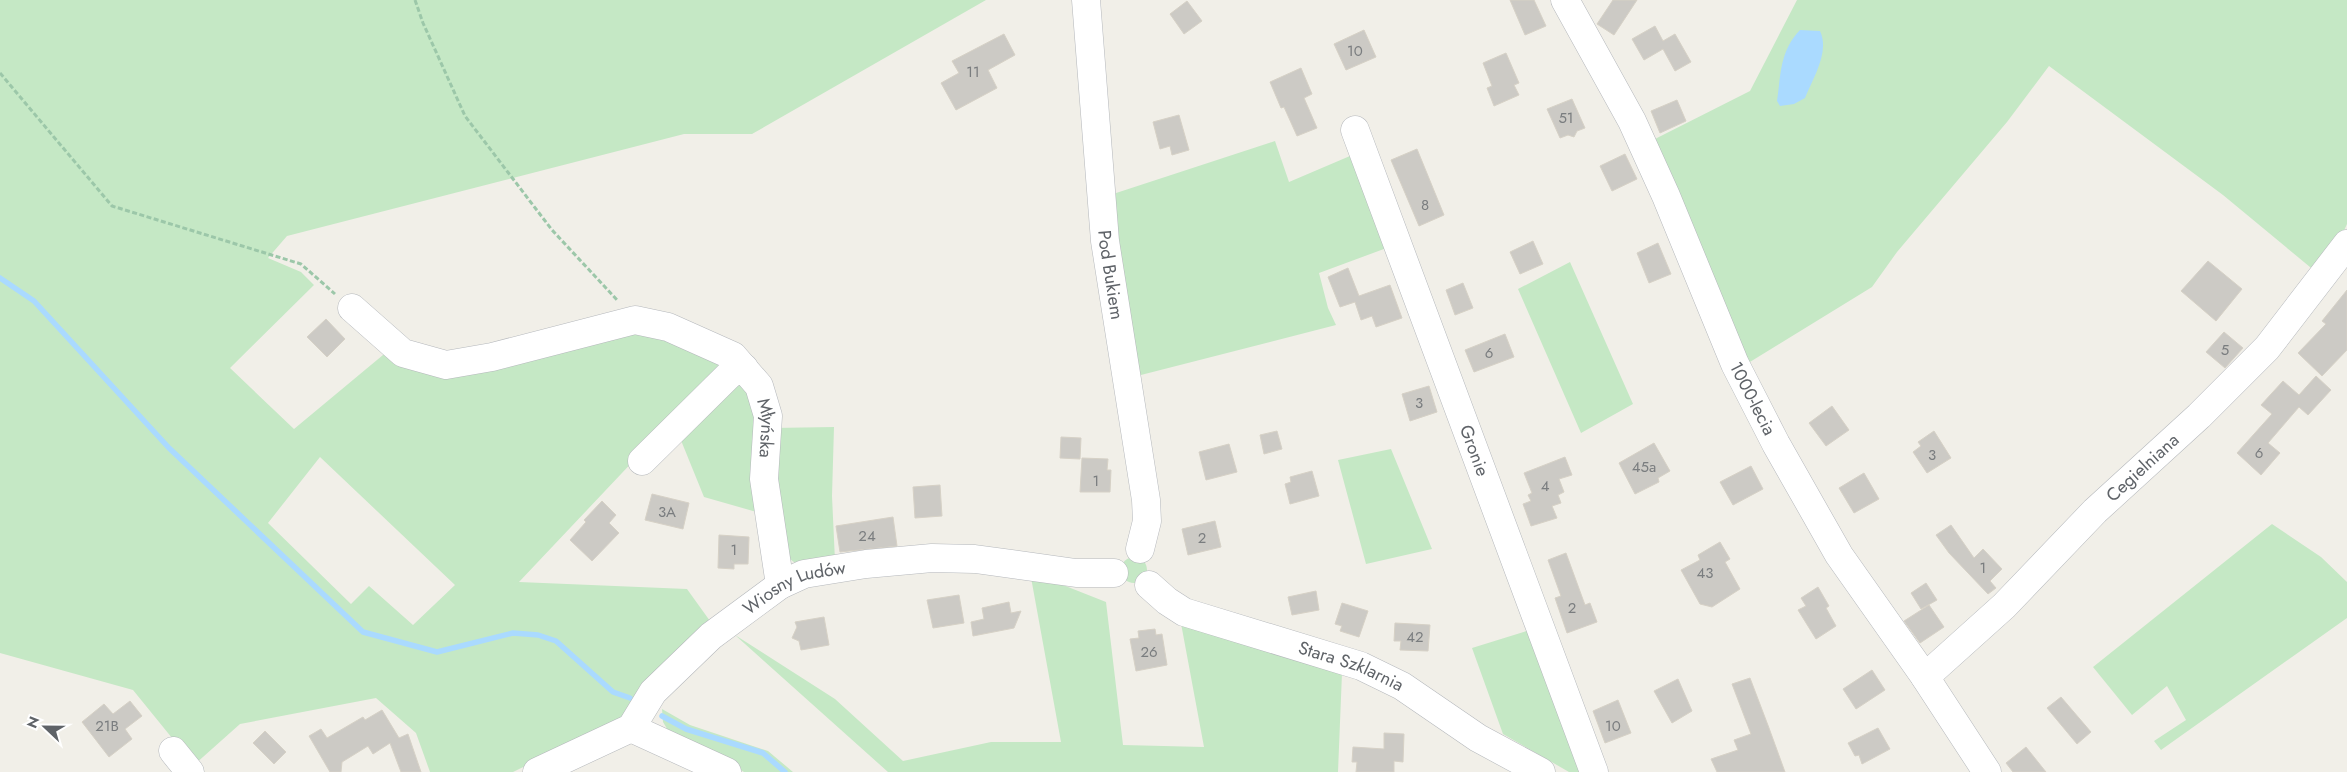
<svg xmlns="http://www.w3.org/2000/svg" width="2347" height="772" viewBox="0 0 2347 772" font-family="Jost,sans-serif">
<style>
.green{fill:#c5e8c5;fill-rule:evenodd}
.water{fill:#aadaff}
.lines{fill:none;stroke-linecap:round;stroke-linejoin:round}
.stream{stroke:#aadaff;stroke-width:5.5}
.building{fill:#cccac5;stroke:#d6d1c6}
.minor-casing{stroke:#b5b8bc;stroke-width:29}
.path{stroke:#9cc7a9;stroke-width:3;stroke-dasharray:5 2.5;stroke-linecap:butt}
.minor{stroke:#fff;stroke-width:28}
.labels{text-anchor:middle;stroke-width:4;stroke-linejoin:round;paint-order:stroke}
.number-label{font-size:15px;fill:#7a7d7f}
.street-label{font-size:18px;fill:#5f6368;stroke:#fff}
</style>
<rect width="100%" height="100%" fill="#f1efe8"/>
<!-- green -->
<path class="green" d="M0,0H986L752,134H684L287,236L268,258L301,272L314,285L230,368L294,429L389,350L405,362L637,325L726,359L673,419L519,582L687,589L710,621L624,716L593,733L513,772H430L416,733L376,698L240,724L194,765L133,690L0,653ZM320,457L455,585L413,625L369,586L351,604L268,523Z
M1797,0H2347V224L2340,239L2316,272L2223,195L2049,66L2007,122L1897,252L1872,287L1745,365L1651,141L1750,91Z
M1275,141L1289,182L1357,153L1392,246L1319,273L1328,308L1336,325L1137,376L1110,195Z
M1570,262L1633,404L1581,433L1518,289Z
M738,379L757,398L760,513L704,497L678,433Z
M834,427L832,496L835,561C806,565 799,573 780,548L772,428Z
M1391,449L1432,549L1366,564L1338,460Z
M2272,524L2321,557L2347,582V618L2161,750L2154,741L2186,720L2167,686L2132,715L2093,667Z
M1121 570a13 13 0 1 1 26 0a13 13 0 1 1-26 0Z
M1030,572L1106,602L1123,745L1204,747L1180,618L1342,673L1338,772H888L735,635L835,699L903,761L991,742H1061Z
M1536,628L1587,772H1569L1503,734L1472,648Z
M662,709L690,725L768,751L793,772H744L717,755L672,737L663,722Z"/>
<!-- water -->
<path class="water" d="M1800,30L1820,31C1830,52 1813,78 1805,98L1794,104L1780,106L1777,101C1781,73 1780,51 1800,30Z"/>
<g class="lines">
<!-- stream -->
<path class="stream" d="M0,278L34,301L169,448L363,632L437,652L513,633L538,635L556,641L613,692L630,698
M662,716L686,729L763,753L785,772"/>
</g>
<!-- building -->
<path class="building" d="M1510,0H1534L1546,26L1525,35Z
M1613,0H1637L1614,35L1597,24Z
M1187,1L1202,21L1184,34L1170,14Z
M1655,26L1663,41L1675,34L1691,62L1675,71L1663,49L1644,60L1632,39Z
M1364,30L1376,57L1346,70L1334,44Z
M1004,34L1015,55L988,70L997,88L956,110L941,83L959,73L952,61Z
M1506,53L1519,83L1514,85L1519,95L1494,106L1487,88L1492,86L1483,63Z
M1301,68L1312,94L1304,98L1317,128L1297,136L1284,107L1281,108L1270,82Z
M1572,99L1585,128L1577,131L1574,137L1568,135L1560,138L1547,109Z
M1677,100L1686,121L1660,133L1651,111Z
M1179,115L1189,150L1172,155L1170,146L1160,149L1153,122Z
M1417,149L1444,215L1419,226L1391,160Z
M1625,154L1637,179L1612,191L1600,166Z
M1533,241L1543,264L1520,274L1510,252Z
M1658,243L1671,274L1649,283L1637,253Z
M2208,261L2242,289L2216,321L2181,291Z
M1348,268L1359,296L1390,285L1402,318L1376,327L1372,316L1361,320L1355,302L1340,307L1328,277Z
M1463,283L1473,308L1455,315L1446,290Z
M2347,290V350L2322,376L2298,353L2326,324L2322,321Z
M326,319L345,339L327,357L307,337Z
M2224,332L2243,348L2225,368L2206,352Z
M1505,334L1514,357L1474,372L1465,350Z
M2316,376L2331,390L2308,415L2299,407L2268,443L2280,453L2261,475L2237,453L2272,414L2261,405L2283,381L2299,395Z
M1429,386L1437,412L1410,421L1402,394Z
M1832,406L1849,430L1826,446L1809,423Z
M1277,431L1282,449L1264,454L1260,435Z
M1934,431L1951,458L1927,473L1913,452L1921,446L1918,442Z
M1061,437L1081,438L1080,459L1060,458Z
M1654,443L1670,471L1658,478L1659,482L1635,494L1619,463Z
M1229,444L1237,472L1206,480L1199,452Z
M1565,457L1572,475L1559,479L1564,492L1558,495L1561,503L1552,506L1557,518L1531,526L1523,504L1531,501L1528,495L1532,493L1524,473Z
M1082,458L1108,459L1107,470H1111L1110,492H1080Z
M1751,466L1763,489L1733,505L1720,482Z
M1312,471L1319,496L1290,504L1285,484L1291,482L1290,477Z
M1864,473L1879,499L1854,513L1839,488Z
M940,485L942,516L915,518L913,487Z
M652,494L689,503L683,529L645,520Z
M602,501L616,515L609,523L619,533L592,561L570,540L586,522L584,520Z
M893,517L897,546L840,552L836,526Z
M1215,521L1221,547L1188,555L1182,529Z
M1951,525L1974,558L1983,549L2002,569L1990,581L1996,588L1988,594L1949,553L1936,535Z
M719,535L749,537L748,564H734V569L718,568Z
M1720,542L1730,559L1725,562L1740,589L1712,607L1700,604L1681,570L1700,560L1698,555Z
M1566,553L1585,605L1590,603L1597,622L1567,633L1555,598L1561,596L1548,560Z
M1926,583L1937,600L1921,609L1911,593Z
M1818,587L1829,606L1826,608L1836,626L1816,639L1798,610L1806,606L1801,598Z
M1316,591L1319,610L1292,615L1288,597Z
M959,595L964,623L933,628L927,600Z
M1009,602L1011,613L1021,611L1014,628L973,636L971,622L984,619L982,608Z
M1342,603L1368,611L1359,637L1340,631L1342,626L1335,624Z
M1929,605L1944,627L1920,643L1904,621Z
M824,617L829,645L801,650L799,641L792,638L797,627L795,622Z
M1395,623L1430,625L1428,651L1400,650L1401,641H1394Z
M1155,629L1156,635L1162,634L1167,665L1136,671L1130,639L1139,638L1138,631Z
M1872,670L1885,690L1856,709L1843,689Z
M1750,678L1769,728L1785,772H1717L1711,759L1738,750L1734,740L1751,734L1732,684Z
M1678,679L1692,711L1672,723L1654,691Z
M2061,697L2091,732L2077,744L2047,708Z
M1618,700L1631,733L1605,743L1593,711Z
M130,701L142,716L125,729L132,739L109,757L82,722L104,704L113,714Z
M382,710L399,738L408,734L421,772H401L390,743L373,754L368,746L342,762L341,772H330L309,736L321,729L327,738L363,717L365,720Z
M1878,728L1890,749L1862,764L1859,755L1855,756L1848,743Z
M265,731L286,752L274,764L253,743Z
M1384,733L1404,734L1403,762L1394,761V772H1356L1357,762H1352L1353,747L1384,749Z
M2026,747L2046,772H2013L2006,763Z"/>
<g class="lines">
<!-- minor casing -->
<g class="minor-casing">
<g id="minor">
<path id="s1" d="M1086,0L1105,241L1146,500L1147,521L1140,549"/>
<path id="s2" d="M1565,0L1632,121L1666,196L1735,364L1776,444L1839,555L1925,677L1987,772"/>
<path id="s3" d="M1355,130L1594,772"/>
<path id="s4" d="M352,308L403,353L446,365L492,357L635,320L668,327L733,356L759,386L768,416L764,479L780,585"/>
<path d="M642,461L730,374L744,368"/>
<path id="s5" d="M1149,585L1167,601L1184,612L1361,666L1402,686L1478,738L1541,772"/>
<path id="s6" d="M1925,677L2004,606L2095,511L2199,416L2267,348L2347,244"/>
<path d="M631,728L727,772"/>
<path d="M173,751L190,772"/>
<path id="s7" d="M537,772L631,728L653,692L711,636L780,585L804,574L866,564L932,558L975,559L1076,573H1114"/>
</g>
</g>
<!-- path -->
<path class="path" d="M415,0L423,23L465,116L552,230L618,301
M0,73L112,206L301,264L335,294"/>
<!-- minor -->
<use href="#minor" class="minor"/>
</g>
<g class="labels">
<!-- number labels -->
<g class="number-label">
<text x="1355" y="56">10</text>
<text x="973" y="77">11</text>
<text x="1566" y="123">51</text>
<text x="1425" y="210">8</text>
<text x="2225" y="355">5</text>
<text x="1489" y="358">6</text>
<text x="1419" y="408">3</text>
<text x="2259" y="458">6</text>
<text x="1932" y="460">3</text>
<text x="1644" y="472">45a</text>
<text x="1096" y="486">1</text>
<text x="1545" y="491">4</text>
<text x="667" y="517">3A</text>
<text x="867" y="541">24</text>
<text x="1202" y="543">2</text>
<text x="734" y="555">1</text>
<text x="1983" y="573">1</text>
<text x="1705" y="578">43</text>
<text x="1572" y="613">2</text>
<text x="1415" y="642">42</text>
<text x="1149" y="657">26</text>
<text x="107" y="731">21B</text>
<text x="1613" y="731">10</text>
</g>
<!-- street labels -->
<g class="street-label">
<text dy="6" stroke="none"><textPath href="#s1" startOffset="276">Pod Bukiem</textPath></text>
<text dy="6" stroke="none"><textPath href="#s2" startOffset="441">1000-lecia</textPath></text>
<text dy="6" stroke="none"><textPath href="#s4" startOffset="495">Młyńska</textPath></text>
<text dy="6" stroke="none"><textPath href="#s3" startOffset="342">Gronie</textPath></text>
<text dy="6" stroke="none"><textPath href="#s6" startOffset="302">Cegielniana</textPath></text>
<text dy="6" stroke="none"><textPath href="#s7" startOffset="325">Wiosny Ludów</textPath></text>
<text dy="6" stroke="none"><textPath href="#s5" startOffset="220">Stara Szklarnia</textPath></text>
</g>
</g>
<!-- north arrow -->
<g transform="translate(45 727) rotate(292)" stroke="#ffffff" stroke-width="4" paint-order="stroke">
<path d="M0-4L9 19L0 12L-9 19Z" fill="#5f6368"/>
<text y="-8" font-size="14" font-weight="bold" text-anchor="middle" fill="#5f6368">N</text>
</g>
</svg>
